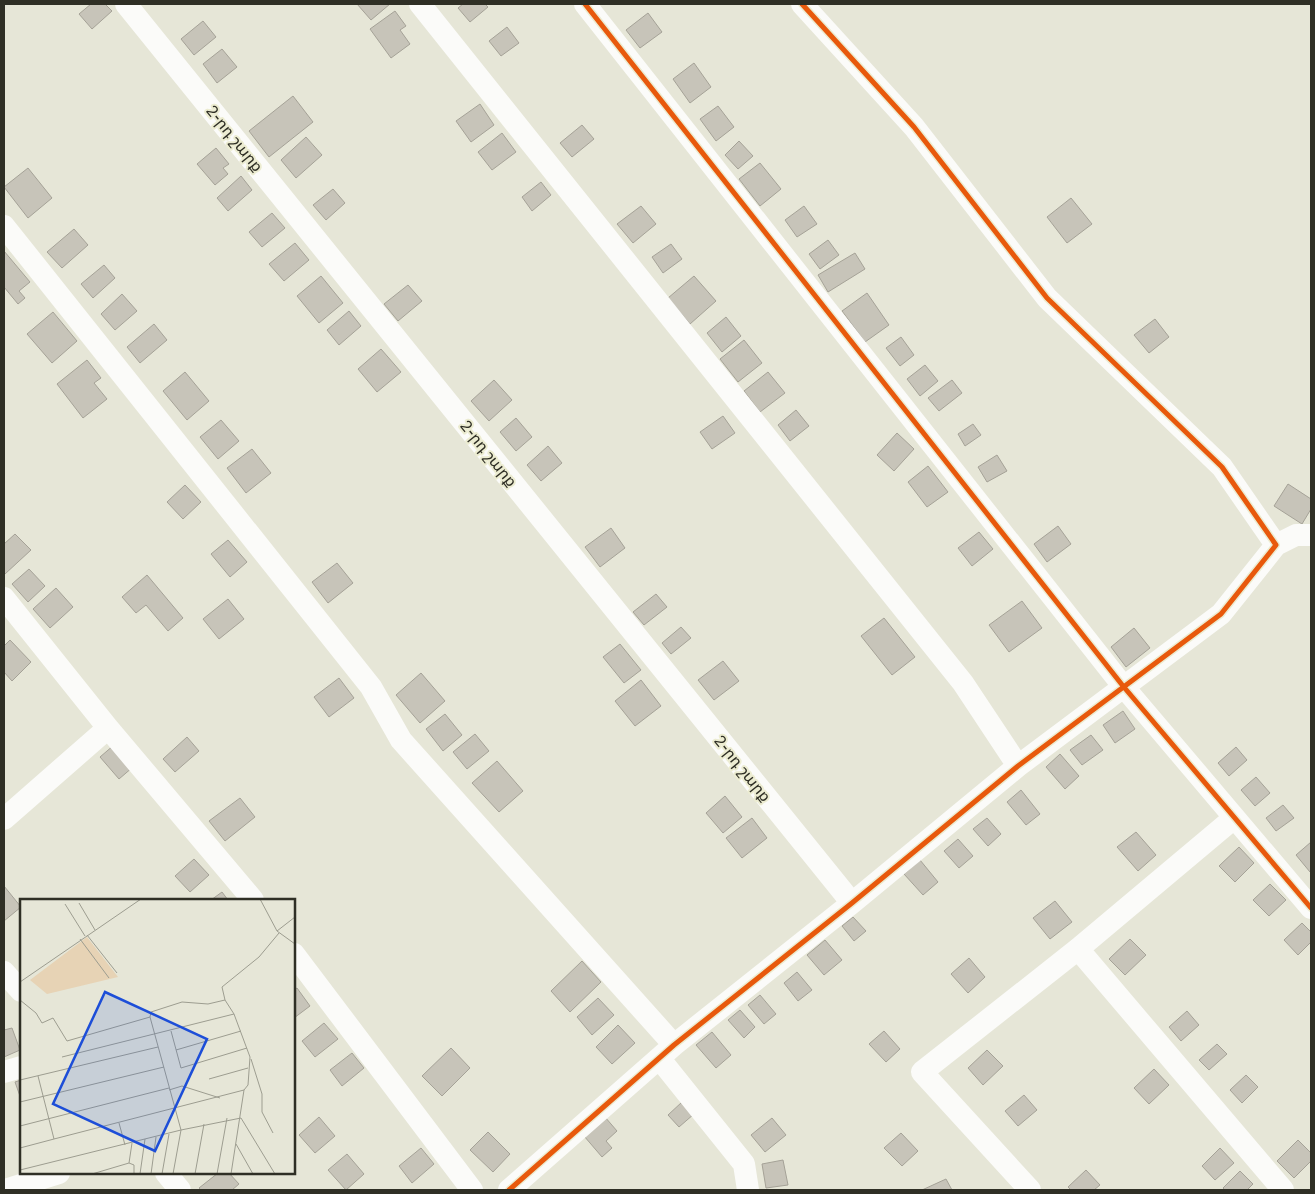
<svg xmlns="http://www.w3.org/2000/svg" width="1315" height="1194" viewBox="0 0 1315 1194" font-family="'IBM Plex Sans','Noto Sans Armenian',sans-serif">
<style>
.building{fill:#c7c4b9;stroke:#a5a297}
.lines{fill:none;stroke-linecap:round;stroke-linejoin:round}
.minor{stroke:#fbfbf9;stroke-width:22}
.cycleway-casing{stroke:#ececd1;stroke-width:8}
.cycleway{stroke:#e8590c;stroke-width:5}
.labels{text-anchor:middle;stroke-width:4;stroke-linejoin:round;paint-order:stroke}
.street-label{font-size:16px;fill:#2f2f25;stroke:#ececd1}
.inset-road{fill:none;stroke:#9d9d90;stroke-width:1}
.view{fill:#1d4ed8;fill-opacity:0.15;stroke:#1d4ed8;stroke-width:2.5}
.inset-edge{fill:none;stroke:#2f2f25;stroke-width:2.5}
</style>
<rect width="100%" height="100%" fill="#e6e6d7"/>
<!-- building -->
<path class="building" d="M91,4H105L112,11L92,29L79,14Z
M357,4H390L371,20Z
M463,4H485L488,7L470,22L458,8Z
M395,11L406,26L400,30L410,44L391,58L370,29Z
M648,13L662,32L640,48L626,30Z
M203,21L216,37L194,55L181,39Z
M507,27L519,43L501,56L489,41Z
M222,49L237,67L217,83L203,64Z
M694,63L711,87L690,103L673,79Z
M293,96L313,122L269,157L249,131Z
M480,104L494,125L471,142L456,121Z
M718,106L734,127L716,141L700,119Z
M582,125L594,139L572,157L560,143Z
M502,133L516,152L492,170L478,152Z
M306,137L322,155L296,178L281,160Z
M739,141L753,156L738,169L725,155Z
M216,148L229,164L223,168L228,174L215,185L197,164Z
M760,163L781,189L760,206L739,179Z
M28,168L52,198L28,218L4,187Z
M241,176L252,190L228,211L217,198Z
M541,182L551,195L532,211L522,197Z
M333,189L345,203L326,220L313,205Z
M1071,198L1092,224L1067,243L1047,217Z
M641,206L656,224L633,243L617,224Z
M804,206L817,224L797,237L785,220Z
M272,213L285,228L262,247L249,232Z
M74,229L88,245L62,268L47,252Z
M828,240L839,255L820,269L809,254Z
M295,243L309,260L284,281L269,264Z
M671,244L682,259L663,273L652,257Z
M4,251L30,282L19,291L25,298L18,304L4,287Z
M855,253L865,269L828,292L818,275Z
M104,265L115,278L93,298L81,284Z
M321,276L343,303L319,323L297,296Z
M694,276L716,301L690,324L668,298Z
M408,285L422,301L398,321L384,304Z
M867,293L889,325L865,342L842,311Z
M122,294L137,311L115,330L101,314Z
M349,311L361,326L339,345L327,330Z
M53,312L77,341L52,363L27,334Z
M726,317L741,336L722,352L707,333Z
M1155,319L1169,337L1149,353L1134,335Z
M154,324L167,340L140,363L127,347Z
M901,337L914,355L900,366L886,348Z
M744,340L762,363L738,382L720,359Z
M381,349L401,372L377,392L358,369Z
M87,360L101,378L94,383L107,399L83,418L57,384Z
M925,365L938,381L920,396L907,379Z
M185,372L209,401L187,420L163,391Z
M768,372L785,393L760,412L744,391Z
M494,380L512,400L489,421L471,401Z
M952,380L962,393L939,411L928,398Z
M796,410L809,426L790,441L778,425Z
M723,416L735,433L712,449L700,432Z
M516,418L532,437L516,451L500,432Z
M221,420L239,441L218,459L200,437Z
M973,424L981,435L965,446L958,434Z
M897,433L914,449L894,471L877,455Z
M548,446L562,463L541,481L527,465Z
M252,449L271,473L246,493L227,468Z
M997,455L1007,471L987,482L978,467Z
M928,466L948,492L927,507L908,482Z
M1288,484L1311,499V509L1302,524L1274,506Z
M185,485L201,502L183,519L167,502Z
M1058,526L1071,544L1047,562L1034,544Z
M611,528L625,548L600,567L585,547Z
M979,532L993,549L972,566L958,548Z
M15,534L31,550L5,574L4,573V544Z
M228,540L247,562L230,577L211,554Z
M337,563L353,583L328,603L312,582Z
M29,569L45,586L28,602L12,584Z
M147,575L183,618L168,631L146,605L136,613L122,597Z
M56,588L73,607L50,628L33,609Z
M656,594L667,607L644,625L633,612Z
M228,599L244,619L219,639L203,619Z
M1022,601L1042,628L1009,652L989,625Z
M884,618L915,657L892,675L861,636Z
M681,627L691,638L671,654L662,643Z
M1134,628L1150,648L1126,667L1111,647Z
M10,640L31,662L12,681L4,672V646Z
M620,644L641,670L624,683L603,657Z
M723,661L739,681L714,700L698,680Z
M421,673L445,701L420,723L396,695Z
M339,678L354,698L329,717L314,697Z
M641,680L661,706L635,726L615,701Z
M1123,711L1135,729L1115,743L1103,725Z
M445,714L462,735L443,751L426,729Z
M475,734L489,751L467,769L453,752Z
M1091,735L1103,750L1082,765L1070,750Z
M187,737L199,751L175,772L163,759Z
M114,745L133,767L119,779L100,757Z
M1236,747L1247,760L1229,776L1218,763Z
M1060,754L1079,776L1065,789L1046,767Z
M497,761L523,791L499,812L472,783Z
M1256,777L1270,793L1255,806L1241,790Z
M1021,790L1040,814L1026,825L1007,802Z
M725,796L742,817L723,833L706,813Z
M240,798L255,817L225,841L209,821Z
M1283,805L1294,818L1276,831L1266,818Z
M752,818L767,838L742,858L726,838Z
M987,818L1001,834L988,846L973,829Z
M1136,832L1156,855L1138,871L1117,847Z
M958,839L973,856L959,868L944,851Z
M1311,842V871L1310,872L1296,855Z
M1239,847L1254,863L1235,882L1219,866Z
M194,859L209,875L190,892L175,876Z
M920,860L938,882L923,895L904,874Z
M1270,884L1286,900L1269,916L1253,900Z
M4,886L21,907L4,921Z
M222,892L228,900H211Z
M1055,901L1072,922L1050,939L1033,918Z
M853,917L866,931L854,941L842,926Z
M1302,923L1311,932V942L1298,955L1284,940Z
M1130,939L1146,955L1125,975L1109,959Z
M825,940L842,960L824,975L807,955Z
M969,958L985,977L968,993L951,974Z
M582,961L601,982L570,1012L551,991Z
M797,972L812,990L798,1001L784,983Z
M297,988L310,1006L294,1018V990Z
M760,995L776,1014L764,1024L748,1005Z
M598,998L614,1015L592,1035L577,1017Z
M740,1010L755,1027L744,1038L728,1020Z
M1187,1011L1199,1025L1181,1041L1169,1027Z
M324,1023L338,1039L315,1057L302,1041Z
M618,1025L635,1043L612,1064L596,1047Z
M12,1028L20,1050L4,1057V1030Z
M884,1031L900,1049L886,1062L869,1044Z
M712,1032L731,1055L716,1068L696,1045Z
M1217,1044L1227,1054L1209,1070L1199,1060Z
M451,1048L470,1068L442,1096L422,1076Z
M987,1050L1003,1066L983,1085L968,1068Z
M352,1053L364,1068L342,1086L330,1070Z
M1154,1069L1169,1085L1149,1104L1134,1088Z
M1246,1075L1258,1087L1242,1103L1230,1090Z
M21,1080V1099L15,1082Z
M1024,1095L1037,1110L1018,1126L1005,1111Z
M682,1102L694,1114L679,1127L668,1115Z
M319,1117L335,1136L315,1153L299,1135Z
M605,1117L617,1131L606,1141L612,1148L602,1157L584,1136Z
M772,1118L786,1135L765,1152L751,1135Z
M488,1132L510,1154L493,1172L470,1150Z
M901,1133L918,1151L902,1166L884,1148Z
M1298,1140L1311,1153V1161L1294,1178L1277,1161Z
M421,1148L434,1164L412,1183L399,1166Z
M1220,1148L1234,1163L1215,1180L1202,1166Z
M347,1154L364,1174L346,1190L328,1170Z
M783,1160L788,1185L766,1188L762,1164Z
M1086,1170L1100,1185L1094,1190H1071L1068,1187Z
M1240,1171L1253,1184L1247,1190H1225L1223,1188Z
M218,1173H229L239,1184L232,1190H201L199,1188Z
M946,1179L952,1190H922Z"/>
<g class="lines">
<!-- minor -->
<path class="minor" d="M126,4L852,903
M420,4L963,683L1018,766
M585,4L1123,686L1311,908
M4,226L371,687L401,740L674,1045
M1276,545L1296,535H1311
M4,598L108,728L253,900
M4,819L108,728
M1078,949L1283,1190
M294,954L472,1190
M4,972L21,991
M659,1058L744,1164L748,1190
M4,1072L21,1067
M166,1173L180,1190
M5,1190L59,1173
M509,1190L674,1045L852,903L1018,766L1221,614L1276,545L1222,467L1047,298L914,127L802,4
M1030,1190L922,1072L1078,949L1234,818"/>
<!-- cycleway casing -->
<g class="cycleway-casing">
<path id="cycleway" d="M585,4L1123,686L1311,908
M509,1190L674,1045L852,903L1018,766L1221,614L1276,545L1222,467L1047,298L914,127L802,4"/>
</g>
<!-- cycleway -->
<use href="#cycleway" class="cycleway"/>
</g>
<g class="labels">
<!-- street labels -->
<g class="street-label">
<text transform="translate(235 138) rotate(51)" y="6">2-րդ շարք</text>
<text transform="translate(489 453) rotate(51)" y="6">2-րդ շարք</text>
<text transform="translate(743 768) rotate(51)" y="6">2-րդ շարք</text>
</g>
</g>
<!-- overview -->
<g transform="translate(20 899)">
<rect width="275" height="275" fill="#e6e6d7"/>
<path d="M67,38L98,78L27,95L10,81Z" fill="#e7d3b5"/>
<path class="inset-road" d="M240,0L257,32L275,45M59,4L75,31M45,5L65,37M257,32L275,18M67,36L97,74M60,40L89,79M0,83L121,0M0,101L16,114L22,124L33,119L47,142L130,118L161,231L221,219L255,275M205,101L202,88L239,58L259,34M130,118L131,113L162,103L188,105L205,101L214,115L230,158L228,186L224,191L211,275M151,132L161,169L227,149M156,151L221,132M42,158L214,115M231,160L242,195V213L253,234M189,180L228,169M0,181L138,148M149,191L162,187L200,199M0,203L144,168M99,224L105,246M0,227L149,189M34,240L224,191M216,245L233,275M0,249L34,240L18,177M109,264L112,244M0,271L161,231L153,275M72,275L109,264L114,266V275M120,275L125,240M131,275L136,238M142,275L149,235M175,275L184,225M197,275L207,219"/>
<path class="view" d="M85,93L187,140L135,252L33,205Z"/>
<rect width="275" height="275" class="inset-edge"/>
</g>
<!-- border -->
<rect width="1315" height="1194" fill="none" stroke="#2f2f25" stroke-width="10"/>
</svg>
